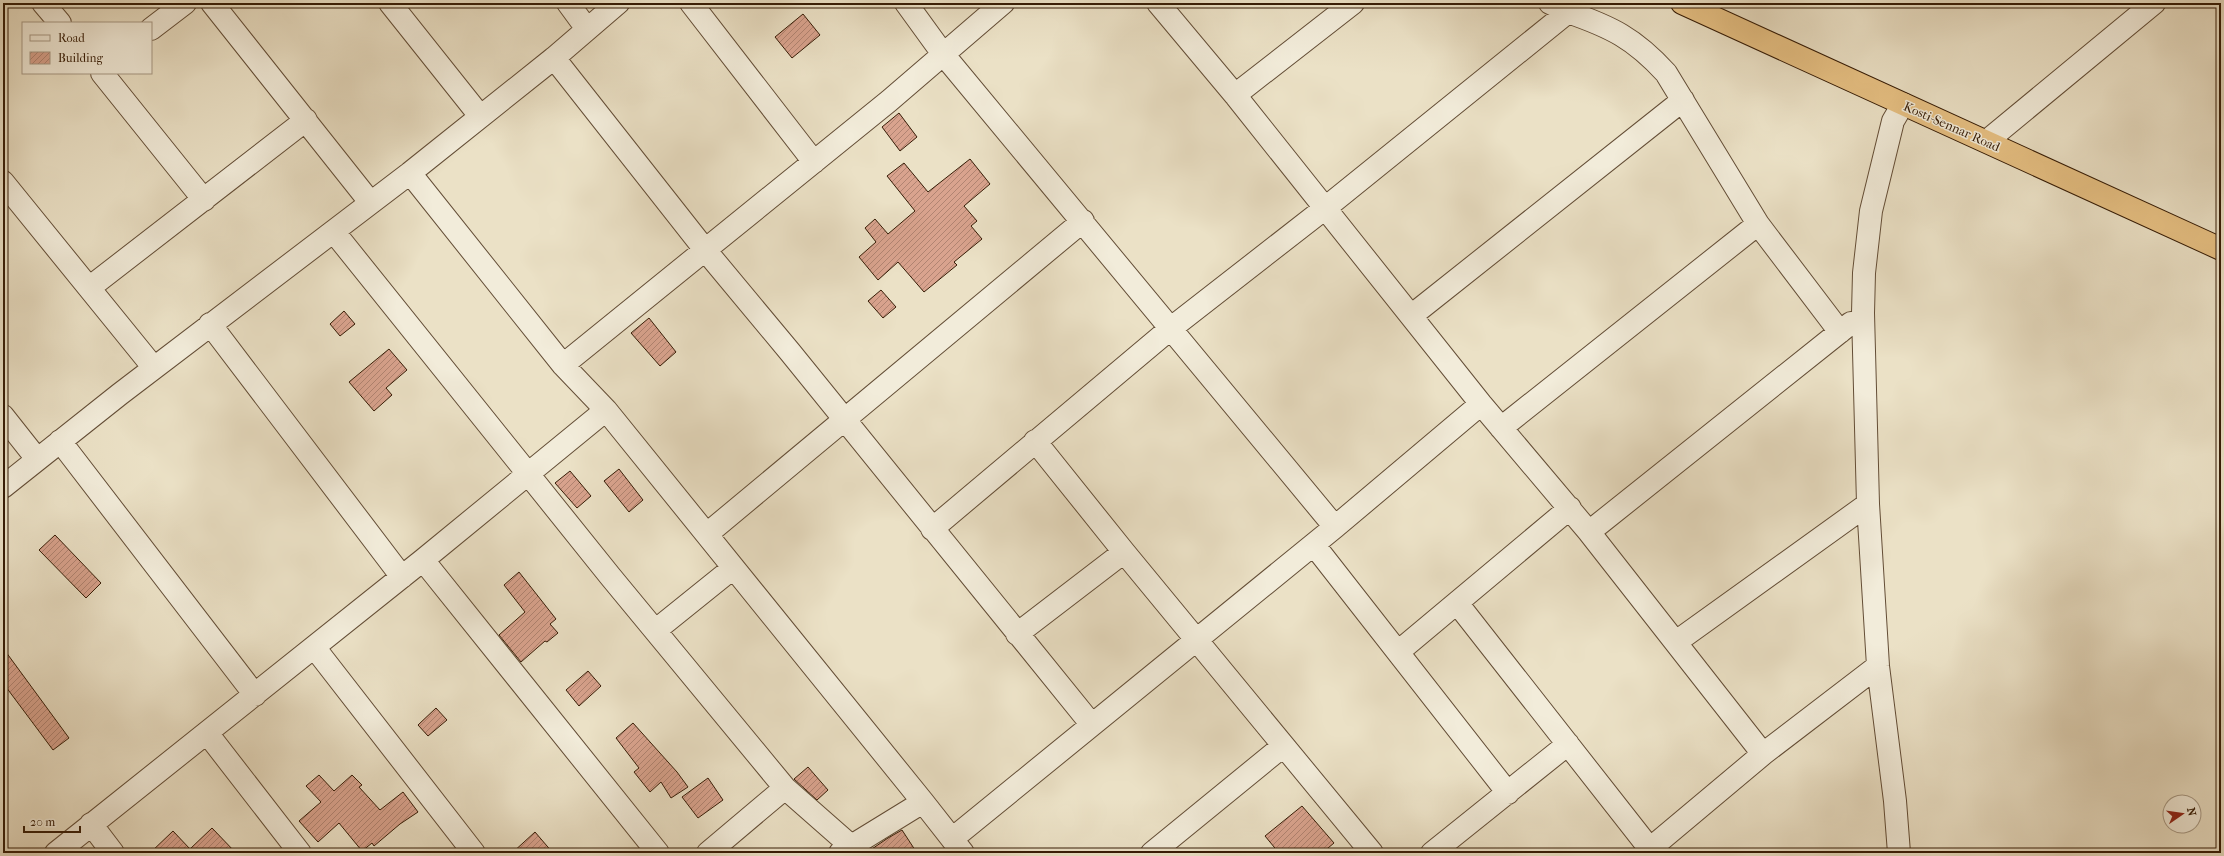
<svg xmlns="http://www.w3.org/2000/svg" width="2224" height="856" viewBox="0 0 2224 856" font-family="'IM FELL French Canon',serif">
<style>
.building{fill:url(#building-hatch);stroke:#361c06}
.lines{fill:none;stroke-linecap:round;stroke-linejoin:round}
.minor-casing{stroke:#634d36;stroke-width:24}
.highway-casing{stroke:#361c06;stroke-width:24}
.minor{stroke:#f2ecda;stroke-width:22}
.highway{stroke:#e6c083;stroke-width:22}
.labels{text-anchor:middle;stroke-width:3;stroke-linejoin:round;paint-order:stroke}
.street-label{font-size:13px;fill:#361c06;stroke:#f2ecda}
</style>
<defs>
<pattern id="building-hatch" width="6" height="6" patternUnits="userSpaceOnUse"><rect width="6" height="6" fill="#d9a38e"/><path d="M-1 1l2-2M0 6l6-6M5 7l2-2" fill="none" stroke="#b18472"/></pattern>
</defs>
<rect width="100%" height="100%" fill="#ebe1c6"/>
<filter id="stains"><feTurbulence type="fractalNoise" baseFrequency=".005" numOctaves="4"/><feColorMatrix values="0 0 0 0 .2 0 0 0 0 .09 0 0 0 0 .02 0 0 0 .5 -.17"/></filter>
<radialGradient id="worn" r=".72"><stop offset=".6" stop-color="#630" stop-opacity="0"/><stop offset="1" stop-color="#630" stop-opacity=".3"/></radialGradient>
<!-- building -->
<path class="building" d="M803,14L820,35L792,58L775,37Z
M899,113L917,137L900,151L882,127Z
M970,159L990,184L964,206L977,221L971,226L982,239L954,262L957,265L924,292L898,262L878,280L859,257L876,242L865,228L875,219L888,234L915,211L887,176L904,163L928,192Z
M881,290L896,307L883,318L868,301Z
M344,311L355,324L340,336L330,324Z
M649,318L676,352L660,366L631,333Z
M389,349L407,370L386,388L392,395L374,411L349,382Z
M619,469L643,500L629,512L604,481Z
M570,471L591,496L577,508L555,483Z
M55,535L101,583L86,598L39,550Z
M519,572L556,619L550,624L558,633L547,642L545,641L521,662L499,635L525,612L504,585Z
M3,648L69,738L53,750L3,683Z
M588,671L601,686L579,706L566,690Z
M436,708L447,720L428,736L418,725Z
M633,723L677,772L688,787L671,798L661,782L650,792L634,772L639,768L616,738Z
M808,767L828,790L817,800L794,779Z
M319,775L334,791L352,775L362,785L359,787L380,810L403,792L418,812L400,824L374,846L372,843L362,851L339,823L318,842L299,821L321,802L306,786Z
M708,778L723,800L698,818L682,797Z
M1302,806L1334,843L1322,853H1279L1265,836Z
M212,828L236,853H150L173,831L190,849Z
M902,830L917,853H866L888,838Z
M535,832L553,853H512Z"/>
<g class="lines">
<!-- minor casing -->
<g class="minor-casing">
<path id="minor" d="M43,3L60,23
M212,3L370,202
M390,3L480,116
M568,3L587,29
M691,3L814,162
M906,3L943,54L1335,527
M1158,3L1235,95L1481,404L1589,532L1763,754
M1568,12C1611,27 1634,38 1666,73L1758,224L1840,332
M151,29L185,3
M554,58L706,251L790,352L1092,725
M102,73L204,200
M1235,95L1353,3
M1987,141L2154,3
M410,173L563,365L606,410L923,802L963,853
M3,182L154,368
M334,232L610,576L785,788L851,846
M89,288L306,120
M1411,316L1683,100
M210,324L402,577
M563,365L889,101L1003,3
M3,416L37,459
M1501,428L1758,224
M60,441L255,695
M1035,441L1124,552L1372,853
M3,487L120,394L410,173L554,58L618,3
M932,529L1170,329L1324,209L1568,12L1550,3
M1589,532L1851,323
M707,534L1083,221
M1314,545L1508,793
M423,560L658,853
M1457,603L1650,849
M656,630L733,568
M1017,634L1124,552
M1676,642L1868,504
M314,647L474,853
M1398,652L1570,508
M207,733L300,853
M91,824L113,853
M952,839L1335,527L1481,404
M56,853L423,560L606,410
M708,853L785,788
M840,853L923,802
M1152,853L1283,746
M1432,853L1568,744
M1645,853L1763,754L1878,666
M1899,853L1895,801L1878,666L1868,504L1863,313L1864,273L1871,211L1893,121L1903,104"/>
</g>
<!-- highway casing -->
<g class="highway-casing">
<path id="highway" d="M1682,3L2221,249"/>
</g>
<!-- minor -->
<use href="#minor" class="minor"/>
<!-- highway -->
<use href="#highway" class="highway"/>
</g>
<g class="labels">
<!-- street labels -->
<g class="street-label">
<text transform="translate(1952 126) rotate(24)" y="5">Kosti-Sennar Road</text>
</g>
</g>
<!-- margin -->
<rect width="2224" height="856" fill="none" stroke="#ebe1c6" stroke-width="16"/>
<rect x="4" y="4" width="2216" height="848" fill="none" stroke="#361c06" stroke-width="2"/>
<rect x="8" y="8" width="2208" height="840" fill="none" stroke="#361c06"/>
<!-- legend -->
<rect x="22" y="22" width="130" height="52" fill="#f2ecda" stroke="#a79985"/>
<rect x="30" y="35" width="20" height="6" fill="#f2ecda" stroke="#a79985"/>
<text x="58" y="42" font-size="12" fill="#361c06">Road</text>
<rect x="30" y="52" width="20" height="12" fill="url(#building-hatch)" stroke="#a79985"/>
<text x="58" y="62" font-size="12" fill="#361c06">Building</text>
<!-- north arrow -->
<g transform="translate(2182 814) rotate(77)"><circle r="19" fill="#f2ecda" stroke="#a79985"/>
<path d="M0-3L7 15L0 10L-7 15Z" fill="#8f2418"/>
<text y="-6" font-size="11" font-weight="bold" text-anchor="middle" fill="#361c06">N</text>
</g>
<!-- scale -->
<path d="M24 826v6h56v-6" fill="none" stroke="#361c06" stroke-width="2"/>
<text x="30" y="826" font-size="12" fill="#361c06" stroke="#f2ecda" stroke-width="3" paint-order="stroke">20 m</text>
<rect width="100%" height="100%" filter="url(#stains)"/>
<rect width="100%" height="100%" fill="url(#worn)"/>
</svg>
